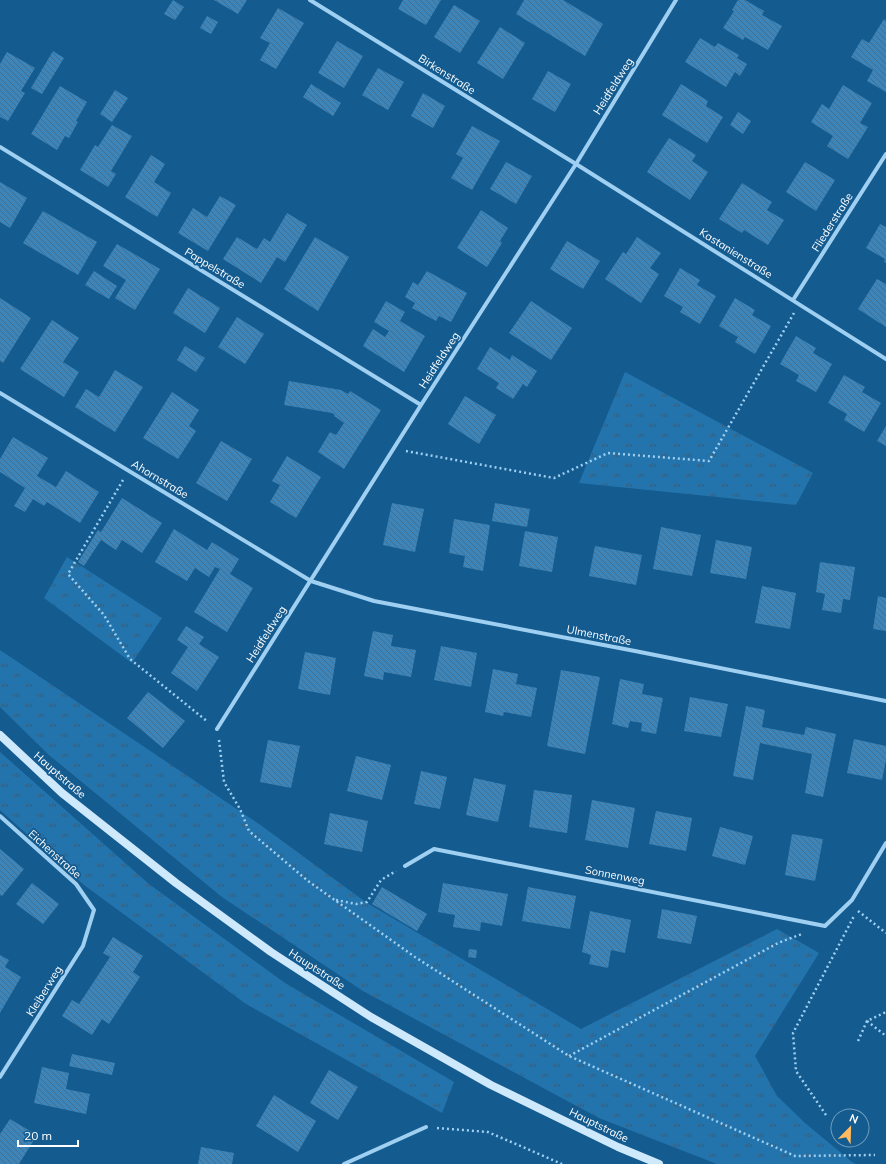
<svg xmlns="http://www.w3.org/2000/svg" width="886" height="1164" viewBox="0 0 886 1164" font-family="Mulish,sans-serif">
<style>
.grass{fill:url(#grass-tufts)}
.building{fill:url(#building-back-hatch)}
.lines{fill:none;stroke-linecap:round;stroke-linejoin:round}
.path{stroke:#9fcff1;stroke-width:2.5;stroke-dasharray:2 3;stroke-linecap:butt}
.street{stroke:#9fcff1;stroke-width:4}
.secondary{stroke:#cee8fc;stroke-width:8}
.labels{text-anchor:middle;stroke-width:3.5;stroke-linejoin:round;paint-order:stroke}
.street-label{font-size:11px;fill:#fff;stroke:#145b90}
</style>
<defs>
<pattern id="grass-tufts" width="24" height="20" patternUnits="userSpaceOnUse"><rect width="24" height="20" fill="#2374ad"/><path d="M3 7l-1-3M5 7V3M7 7l1-3M15 17l-1-3M17 17v-4M19 17l1-3" fill="none" stroke="#3a5e78"/></pattern>
<pattern id="building-back-hatch" width="6" height="6" patternUnits="userSpaceOnUse"><rect width="6" height="6" fill="#3d85b9"/><path d="M-1 5l2 2M0 0l6 6M5-1l2 2" fill="none" stroke="#436e8d"/></pattern>
</defs>
<rect width="100%" height="100%" fill="#145b90"/>
<!-- grass -->
<path class="grass" d="M625,372L813,473L796,505L579,483Z
M67,557L162,618L132,663L44,598Z
M0,650L259,824L367,903L581,1029L777,929L819,953L755,1056L777,1096L805,1123L852,1162L856,1164H717L599,1118L363,991L222,897L49,755L0,707Z
M0,752L149,884L285,983L454,1082L442,1113L246,1004L84,885L0,810Z"/>
<!-- building -->
<path class="building" d="M173,0L184,7L175,20L164,14Z
M214,0H247L238,14Z
M403,0H441L426,25L398,9Z
M524,0H563L603,24L585,56L516,14Z
M738,0H745L764,11L762,15L782,26L768,50L745,37L743,40L723,28L734,11L732,10Z
M454,5L480,21L460,53L434,37Z
M278,8L304,23L276,69L260,60L270,43L260,38Z
M207,16L218,22L211,34L200,28Z
M884,19L886,21V92L867,81L873,70L851,57L862,39L869,43Z
M500,27L525,43L503,79L477,63Z
M700,38L715,47L718,43L739,55L737,58L747,64L740,76L735,72L726,87L685,62Z
M337,41L363,56L344,88L318,73Z
M53,51L64,58L42,94L31,88Z
M7,52L35,68L21,91L25,93L8,121L0,117V64Z
M378,68L404,82L388,110L362,95Z
M548,71L571,84L555,112L532,99Z
M311,84L341,103L333,116L303,97Z
M681,84L708,101L706,106L723,117L707,143L662,115Z
M843,85L872,103L860,123L868,127L848,159L827,146L833,136L811,122L822,104L829,109Z
M60,86L87,102L76,121L78,122L69,138L65,136L57,150L31,134Z
M115,90L128,98L112,122L100,114Z
M423,93L445,106L433,128L411,116Z
M738,112L751,121L743,134L730,125Z
M112,125L132,136L111,171L116,174L108,187L80,170L95,145L98,147Z
M472,126L500,141L472,190L451,178L463,158L456,154Z
M669,138L696,155L692,161L708,172L690,200L647,172Z
M151,155L165,164L154,182L171,193L157,217L125,197Z
M506,162L532,176L516,204L490,189Z
M805,162L835,180L816,211L786,192Z
M0,182L27,198L10,228L0,222Z
M742,183L772,202L767,210L784,220L768,245L744,230L742,233L719,219Z
M220,196L236,205L208,251L178,233L193,208L207,217Z
M481,210L508,228L500,241L502,243L487,267L457,248Z
M43,211L97,242L78,275L23,243Z
M287,213L307,225L285,262L277,257L261,283L223,259L237,237L257,249L264,238L270,242Z
M880,224L886,227V263L884,262L885,259L866,248Z
M315,237L349,257L318,311L284,289Z
M637,237L661,253L650,268L659,274L641,303L605,279L623,252L626,254Z
M567,241L600,261L583,289L550,269Z
M117,244L160,269L135,310L115,298L126,280L103,266Z
M680,268L700,280L697,285L716,296L700,324L680,312L683,307L664,296Z
M94,271L117,286L109,299L85,285Z
M427,271L467,293L451,322L439,316L436,321L412,308L415,303L405,297L413,282L418,285Z
M877,279L886,284V327L858,309Z
M188,288L220,308L205,333L173,313Z
M0,298L31,318L3,363L0,361Z
M735,298L755,310L752,315L771,326L755,354L735,342L738,337L719,326Z
M386,301L405,312L400,321L425,336L404,372L363,346L373,329L385,337L389,331L374,322Z
M531,301L572,328L551,360L509,333Z
M237,317L264,334L245,364L218,347Z
M52,320L79,338L63,362L79,372L64,397L20,369Z
M796,336L816,348L813,353L832,364L816,392L796,381L799,375L780,364Z
M185,346L205,358L196,372L177,360Z
M490,347L510,360L512,355L537,371L527,387L523,384L513,399L496,388L499,383L477,369Z
M115,370L143,387L115,432L75,407L86,389L99,397Z
M844,375L865,387L862,392L881,403L864,432L844,420L847,414L828,403Z
M289,381L341,390L348,394L350,391L381,410L344,469L318,452L330,432L336,435L344,423L334,416L335,415L332,413L284,405Z
M172,392L199,410L189,426L196,431L178,459L143,438Z
M465,396L496,415L479,444L448,424Z
M886,426V446L877,441Z
M13,437L48,458L37,476L56,487L66,471L99,492L80,523L47,502L44,506L33,499L25,512L14,506L25,488L0,472V459Z
M221,441L252,459L227,501L196,483Z
M287,456L321,477L296,518L270,502L280,485L272,481Z
M122,498L162,523L142,553L122,540L116,550L101,540L84,566L78,562L98,530L101,532Z
M392,503L424,509L415,552L383,545Z
M495,503L530,509L527,527L492,521Z
M454,519L490,525L483,571L463,567L465,556L449,553Z
M661,527L701,535L692,576L653,569Z
M174,529L207,550L212,542L239,559L230,574L253,588L227,632L194,612L220,569L215,567L209,577L195,568L187,581L155,562Z
M525,531L558,537L552,572L519,566Z
M716,540L752,547L746,579L710,573Z
M595,546L642,555L636,585L589,576Z
M820,562L855,567L850,600L843,599L841,613L822,610L825,594L816,592Z
M762,586L796,593L790,629L755,623Z
M878,596L886,598V631L873,629Z
M186,626L204,637L199,644L219,657L197,691L171,673L188,647L177,640Z
M373,631L393,635L391,646L416,650L411,677L384,672L383,680L364,676Z
M441,646L477,653L471,687L434,680Z
M305,652L336,658L330,695L298,689Z
M493,669L518,674L516,684L537,688L531,717L504,712L503,716L485,712Z
M561,670L600,677L585,754L547,746Z
M620,679L644,684L642,694L663,698L656,734L641,731L642,723L630,721L628,728L612,724Z
M148,692L185,721L163,748L127,718Z
M690,697L728,704L721,737L684,731Z
M746,706L765,710L762,727L804,735L806,727L836,734L823,797L805,793L812,754L760,743L753,780L733,776Z
M854,739L886,746V760L882,780L847,773Z
M268,740L300,746L291,788L260,782Z
M356,756L391,765L382,800L347,791Z
M421,771L447,777L440,809L414,804Z
M474,778L506,785L498,822L466,815Z
M534,790L572,795L567,833L529,827Z
M592,800L635,808L628,848L585,840Z
M656,811L692,818L686,851L649,844Z
M330,813L368,821L362,852L324,844Z
M720,827L753,836L745,865L712,856Z
M792,834L823,839L815,881L785,875Z
M0,849L24,869L2,896L0,895Z
M32,883L59,904L43,924L16,904Z
M443,883L508,894L502,926L481,922L480,931L453,927L455,915L438,912Z
M382,887L427,914L417,931L372,904Z
M528,887L576,896L570,929L522,921Z
M662,909L697,916L691,944L657,938Z
M590,911L631,920L625,953L611,950L608,968L589,964L591,955L582,952Z
M113,937L143,956L133,972L140,977L109,1024L102,1019L92,1035L62,1016L72,1000L79,1004L89,989L110,957L103,953Z
M469,949L477,950L476,958L468,957Z
M0,955L9,960L5,967L21,977L0,1013Z
M72,1054L115,1063L112,1075L69,1066Z
M42,1067L69,1073L66,1089L90,1094L86,1114L34,1103Z
M329,1070L358,1087L338,1120L310,1103Z
M274,1095L316,1121L298,1152L256,1126Z
M10,1119L37,1135L19,1164H0V1134Z
M201,1147L234,1153L232,1164H198Z"/>
<g class="lines">
<!-- path -->
<path class="path" d="M406,451L554,478L608,453L709,461L794,313
M123,480L68,574L104,615L130,659L208,722
M219,740L224,782L240,809L249,831L308,881L415,957L569,1056L795,1156L875,1155
M336,900L356,904L367,902L381,880L396,871
M858,911L886,933
M867,1021L886,1036
M858,1041L867,1021L886,1012
M569,1056L778,943L802,934
M826,1115L796,1071L793,1033L854,916
M437,1128L488,1132L562,1164"/>
<!-- street -->
<path class="street" d="M310,0L576,164L886,359
M0,147L421,405
M793,300L886,154
M0,393L311,581L374,601L635,651L886,701
M217,729L421,405L576,164L676,0
M0,816L76,884L94,910L83,946L0,1077
M405,866L434,849L825,926L852,900L886,843
M344,1164L426,1127"/>
<!-- secondary -->
<path class="secondary" d="M0,735L62,793L176,883L271,952L371,1017L491,1085L618,1147L659,1164"/>
</g>
<g class="labels">
<!-- street labels -->
<g class="street-label">
<text transform="translate(447 74) rotate(32)" y="4">Birkenstraße</text>
<text transform="translate(613 86) rotate(-58)" y="4">Heidfeldweg</text>
<text transform="translate(832 222) rotate(-58)" y="4">Fliederstraße</text>
<text transform="translate(736 253) rotate(32)" y="4">Kastanienstraße</text>
<text transform="translate(215 268) rotate(31)" y="4">Pappelstraße</text>
<text transform="translate(439 360) rotate(-57)" y="4">Heidfeldweg</text>
<text transform="translate(160 479) rotate(31)" y="4">Ahornstraße</text>
<text transform="translate(266 634) rotate(-58)" y="4">Heidfeldweg</text>
<text transform="translate(599 635) rotate(11)" y="4">Ulmenstraße</text>
<text transform="translate(60 775) rotate(41)" y="4">Hauptstraße</text>
<text transform="translate(55 854) rotate(42)" y="4">Eichenstraße</text>
<text transform="translate(615 875) rotate(11)" y="4">Sonnenweg</text>
<text transform="translate(317 969) rotate(33)" y="4">Hauptstraße</text>
<text transform="translate(44 991) rotate(-58)" y="4">Kleiberweg</text>
<text transform="translate(599 1125) rotate(26)" y="4">Hauptstraße</text>
</g>
</g>
<!-- north arrow -->
<g transform="translate(850 1128) rotate(23)"><circle r="19" fill="#145b90" stroke="#729dbc"/>
<path d="M0-3L7 15L0 10L-7 15Z" fill="#ffbb5f"/>
<text y="-6" font-size="11" font-weight="bold" text-anchor="middle" fill="#ffffff">N</text>
</g>
<!-- scale -->
<path d="M18 1140v6h60v-6" fill="none" stroke="#ffffff" stroke-width="2"/>
<text x="24" y="1140" font-size="12" fill="#ffffff" stroke="#145b90" stroke-width="3" paint-order="stroke">20 m</text>
</svg>
